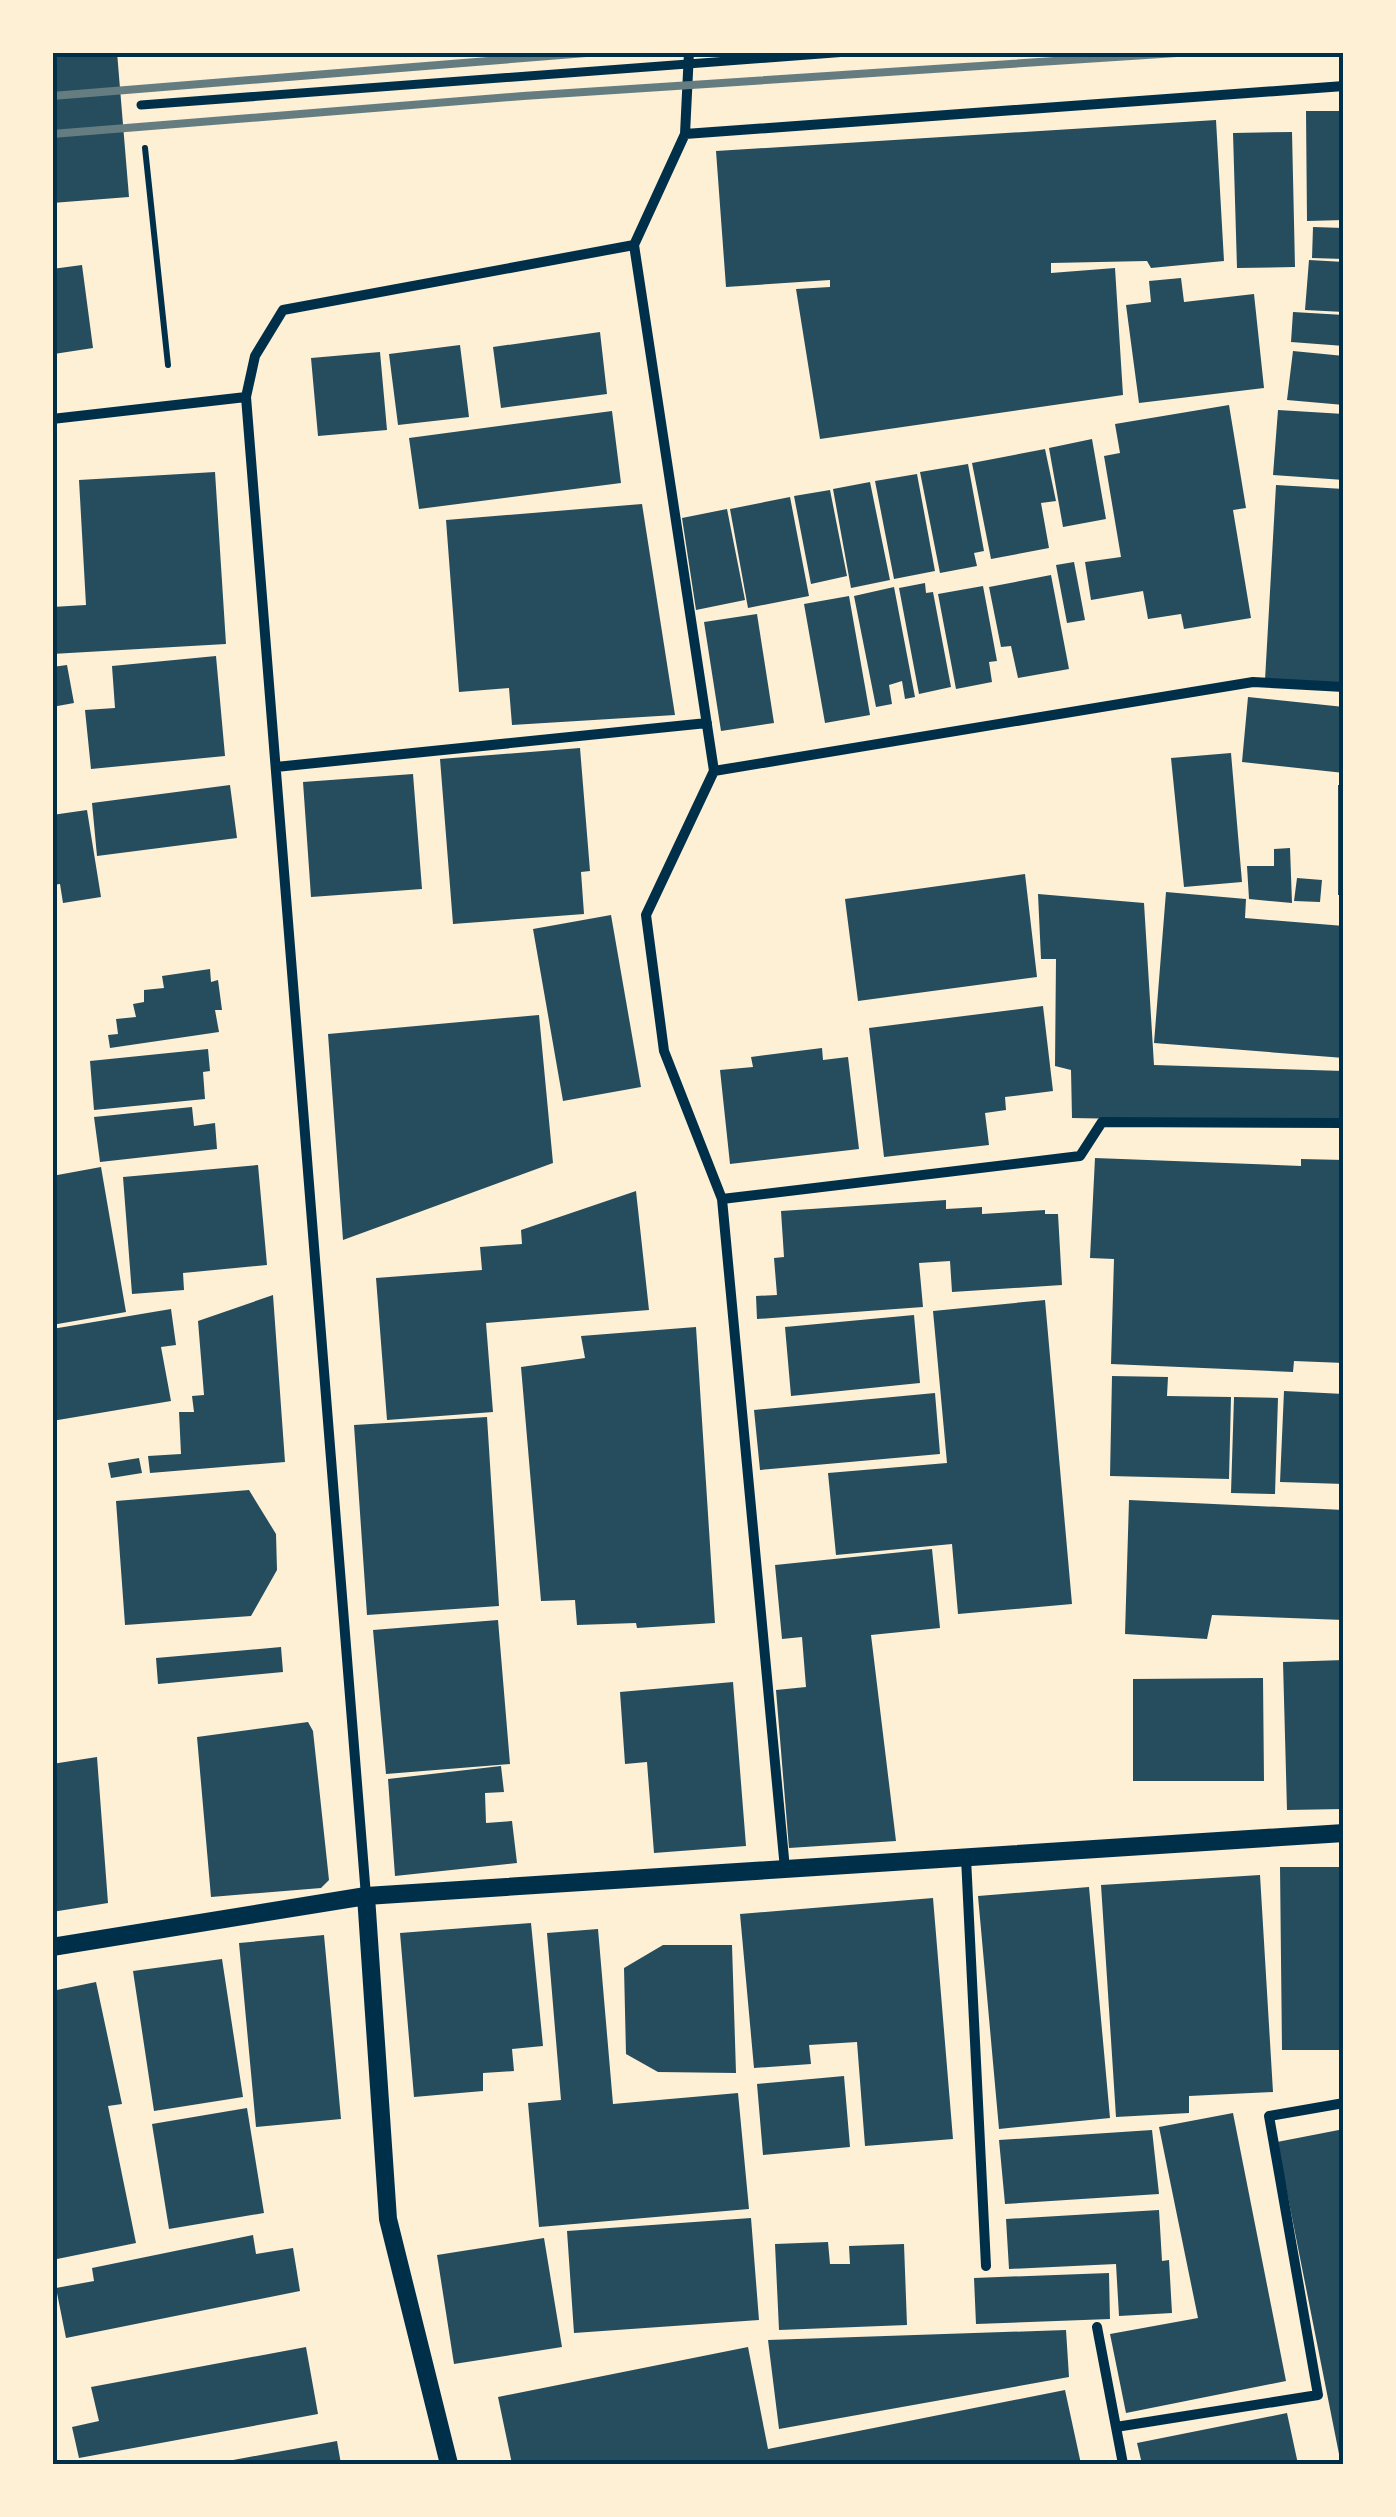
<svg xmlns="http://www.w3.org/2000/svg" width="1396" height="2517" viewBox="0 0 1396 2517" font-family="'Space Grotesk',sans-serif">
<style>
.building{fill:#264d5e}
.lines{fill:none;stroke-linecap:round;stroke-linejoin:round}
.path{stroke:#003049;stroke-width:6}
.pedestrian{stroke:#003049;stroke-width:9}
.minor{stroke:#003049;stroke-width:10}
.tertiary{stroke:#003049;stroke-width:18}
.rail{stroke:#657d81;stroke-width:8}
.neatline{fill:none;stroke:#003049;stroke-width:4}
</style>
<rect width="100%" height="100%" fill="#fdf0d5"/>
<!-- building -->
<path class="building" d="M52,52H117L129,197L52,203Z
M1306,111H1344V220L1307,221Z
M1216,120L1224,261L1151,268L1147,261L1051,263V273L1115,268L1123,395L820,439L796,289L830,287V280L726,287L716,151Z
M1292,132L1295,267L1237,268L1233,133Z
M1313,227L1344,228V259L1312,258Z
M1309,260L1344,262V312L1305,310Z
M82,265L93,348L54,354L52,269Z
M1181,278L1184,302L1254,294L1264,388L1139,403L1126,305L1151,302L1149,281Z
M1293,312L1344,315V346L1291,342Z
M600,332L607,394L501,408L493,347Z
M460,345L469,417L398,425L389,354Z
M1293,351L1344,356V405L1287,400Z
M380,352L387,430L318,436L311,358Z
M1229,405L1246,508L1233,510L1251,618L1184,629L1181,614L1148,619L1143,591L1091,600L1085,562L1121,557L1104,456L1120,453L1115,424Z
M1278,410L1344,414V480L1273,475Z
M612,411L621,483L419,509L409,438Z
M1092,439L1106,519L1063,527L1049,448Z
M1045,449L1056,501L1041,503L1049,548L991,559L972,463Z
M968,464L984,551L974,553L977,566L940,573L920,472Z
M215,472L226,644L52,654V607L86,605L79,480Z
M917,474L935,571L894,579L875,481Z
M870,482L890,580L851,588L833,489Z
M1276,485L1344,489V684L1265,680Z
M830,490L847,576L811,584L794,496Z
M790,497L809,596L748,608L730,509Z
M642,504L675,715L512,725L509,688L459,692L446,520Z
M727,509L745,600L696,610L682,518Z
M1074,562L1085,620L1067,623L1056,565Z
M1051,575L1069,669L1018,678L1011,646L1001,647L989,587Z
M925,583L926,593L933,592L951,687L919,694L899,588Z
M983,586L997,661L989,662L992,682L956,689L938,594Z
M894,587L915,697L905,699L902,681L889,685L892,704L876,707L854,596Z
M849,596L870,715L825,723L804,604Z
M757,614L774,723L721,731L704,622Z
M216,656L225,756L91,769L85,710L115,708L112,666Z
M67,665L74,703L52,707V667Z
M1248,697L1344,707V773L1242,762Z
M580,748L590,871L581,872L584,914L453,924L440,759Z
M1231,753L1242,882L1184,887L1171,758Z
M413,774L422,889L311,897L303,782Z
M230,785L237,838L97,856L92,803Z
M1338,785H1344V895H1338Z
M87,810L101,897L63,903L60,884L52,885V815Z
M1290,848L1292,903L1249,899L1247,866H1274V849Z
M1025,874L1037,977L858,1001L845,899Z
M1297,878L1322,880L1320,902L1294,901Z
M1166,892L1246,899L1245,918L1344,926V1058L1154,1043Z
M1038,894L1144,903L1154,1065L1344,1071V1123L1072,1118L1071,1070L1055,1066L1056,959H1041Z
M611,915L641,1087L563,1101L533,929Z
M210,969L211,982L218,980L222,1010H215L219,1032L110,1048L108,1035L118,1034L116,1019L136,1017L133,1004L144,1002V990L164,988L162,976Z
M1043,1006L1053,1091L1005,1097L1006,1110L985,1113L989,1145L884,1157L869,1028Z
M539,1015L553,1163L343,1240L328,1034Z
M822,1048L823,1060L848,1057L859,1149L730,1164L720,1070L753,1067L751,1057Z
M208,1049L210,1071L203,1072L205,1099L94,1110L90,1061Z
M192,1107L194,1126L215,1123L217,1149L100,1162L94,1117Z
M1095,1158L1301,1166V1159L1344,1160V1363L1294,1361L1293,1372L1111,1364L1114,1259L1090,1258Z
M258,1165L267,1265L183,1273L184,1290L132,1294L123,1177Z
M101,1167L126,1312L52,1325V1176Z
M636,1191L649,1310L486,1323L493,1412L387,1420L376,1278L482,1270L480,1247L522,1244L521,1230Z
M946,1200V1209L982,1207V1214L1045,1210V1214H1058L1062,1285L952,1292L950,1261L919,1263L923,1307L757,1319L756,1296L777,1295L774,1258L784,1257L781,1211Z
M273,1295L285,1462L150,1473L148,1456L181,1454L179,1412H194L192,1396L204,1395L198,1321Z
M1045,1300L1072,1604L958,1614L952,1544L836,1555L828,1473L947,1463L933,1311Z
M171,1309L176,1345L161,1347L171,1401L52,1421V1329Z
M914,1315L920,1383L791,1396L785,1327Z
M696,1327L715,1623L637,1628L636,1623L577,1625L575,1600L541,1601L521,1367L585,1358L581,1336Z
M1112,1376L1168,1377L1167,1396L1231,1397L1229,1479L1110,1476Z
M1284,1391L1344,1394V1484L1280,1482Z
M935,1393L940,1454L760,1470L754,1410Z
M1234,1397L1278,1398L1275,1494L1231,1493Z
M487,1417L499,1606L367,1615L354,1425Z
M139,1458L142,1473L111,1478L108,1463Z
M249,1490L276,1534L277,1570L251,1616L125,1625L116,1501Z
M1129,1500L1344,1510V1620L1212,1615L1207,1639L1125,1634Z
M932,1549L940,1628L871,1635L896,1841L789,1848L776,1690L806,1687L802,1637L782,1639L775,1565Z
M498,1620L510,1764L386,1774L373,1630Z
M281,1647L283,1672L158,1684L156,1658Z
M1344,1660V1809L1287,1810L1283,1662Z
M1263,1678L1264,1781H1133V1679Z
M733,1682L746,1846L654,1853L647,1762L625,1764L620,1692Z
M308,1722L313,1731L329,1880L321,1888L211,1897L197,1737Z
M97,1757L108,1903L52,1912V1764Z
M501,1766L504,1792L485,1793L486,1823L512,1821L517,1863L395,1876L388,1779Z
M1280,1867H1344V2050H1282Z
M1260,1875L1273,2092L1189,2096V2113L1116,2117L1101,1885Z
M1089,1887L1110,2118L999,2129L978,1896Z
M933,1898L953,2139L865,2146L857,2042L809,2045L811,2064L754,2068L740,1914Z
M531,1923L543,2046L512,2049L514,2071L483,2073V2091L414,2097L400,1933Z
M598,1929L613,2104L738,2093L749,2209L539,2227L528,2103L561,2100L547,1933Z
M324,1935L341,2119L256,2127L239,1943Z
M663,1945H732L736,2073L658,2072L626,2054L624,1968Z
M222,1959L243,2097L154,2111L133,1971Z
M96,1982L122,2104L108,2106L136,2243L52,2260V1991Z
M844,2076L850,2147L763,2155L757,2084Z
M247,2108L264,2213L169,2229L152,2124Z
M1233,2113L1286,2381L1126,2413L1110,2334L1198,2318L1159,2127Z
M1344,2129V2464H1341L1277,2142Z
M1152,2130L1159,2194L1005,2204L999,2140Z
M1159,2210L1162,2261L1169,2260L1172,2313L1119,2316L1116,2264L1009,2269L1006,2219Z
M751,2218L759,2320L574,2333L567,2231Z
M253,2235L256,2254L293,2248L300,2291L66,2338L56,2288L94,2281L92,2268Z
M544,2238L562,2347L454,2364L437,2255Z
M828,2242L830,2264H850L849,2246L904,2244L907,2325L779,2330L775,2244Z
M1109,2273L1110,2319L976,2324L974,2278Z
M1066,2330L1069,2377L779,2429L768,2340Z
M306,2347L318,2414L79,2458L72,2427L99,2421L91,2387Z
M748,2347L768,2449L1065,2390L1081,2464H512L498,2397Z
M1287,2413L1298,2464H1142L1137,2443Z
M337,2441L341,2464H217V2463Z"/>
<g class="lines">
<!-- path -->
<path class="path" d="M145,148L168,365"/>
<!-- pedestrian -->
<path class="pedestrian" d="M141,105L847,52"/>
<!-- minor -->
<path class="minor" d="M689,52L685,134L1344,86
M634,245L714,771L646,915L664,1051L722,1199L785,1869
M246,397L366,1896
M52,419L246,397L255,356L283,310L634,245L685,134
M276,767L707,723
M714,771L1253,682L1344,687
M722,1199L1080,1156L1102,1122L1344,1123
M966,1858L986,2266
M1097,2327L1123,2464
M1116,2427L1318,2395L1269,2116L1344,2103"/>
<!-- tertiary -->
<path class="tertiary" d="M366,1896L388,2219L449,2464
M52,1947L366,1896L1344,1833"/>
<!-- rail -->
<path class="rail" d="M52,96L599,52
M52,134L523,96L1192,52"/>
</g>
<!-- border -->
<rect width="1396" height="2517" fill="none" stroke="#fdf0d5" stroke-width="110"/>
<rect x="55" y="55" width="1286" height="2407" class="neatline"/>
</svg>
